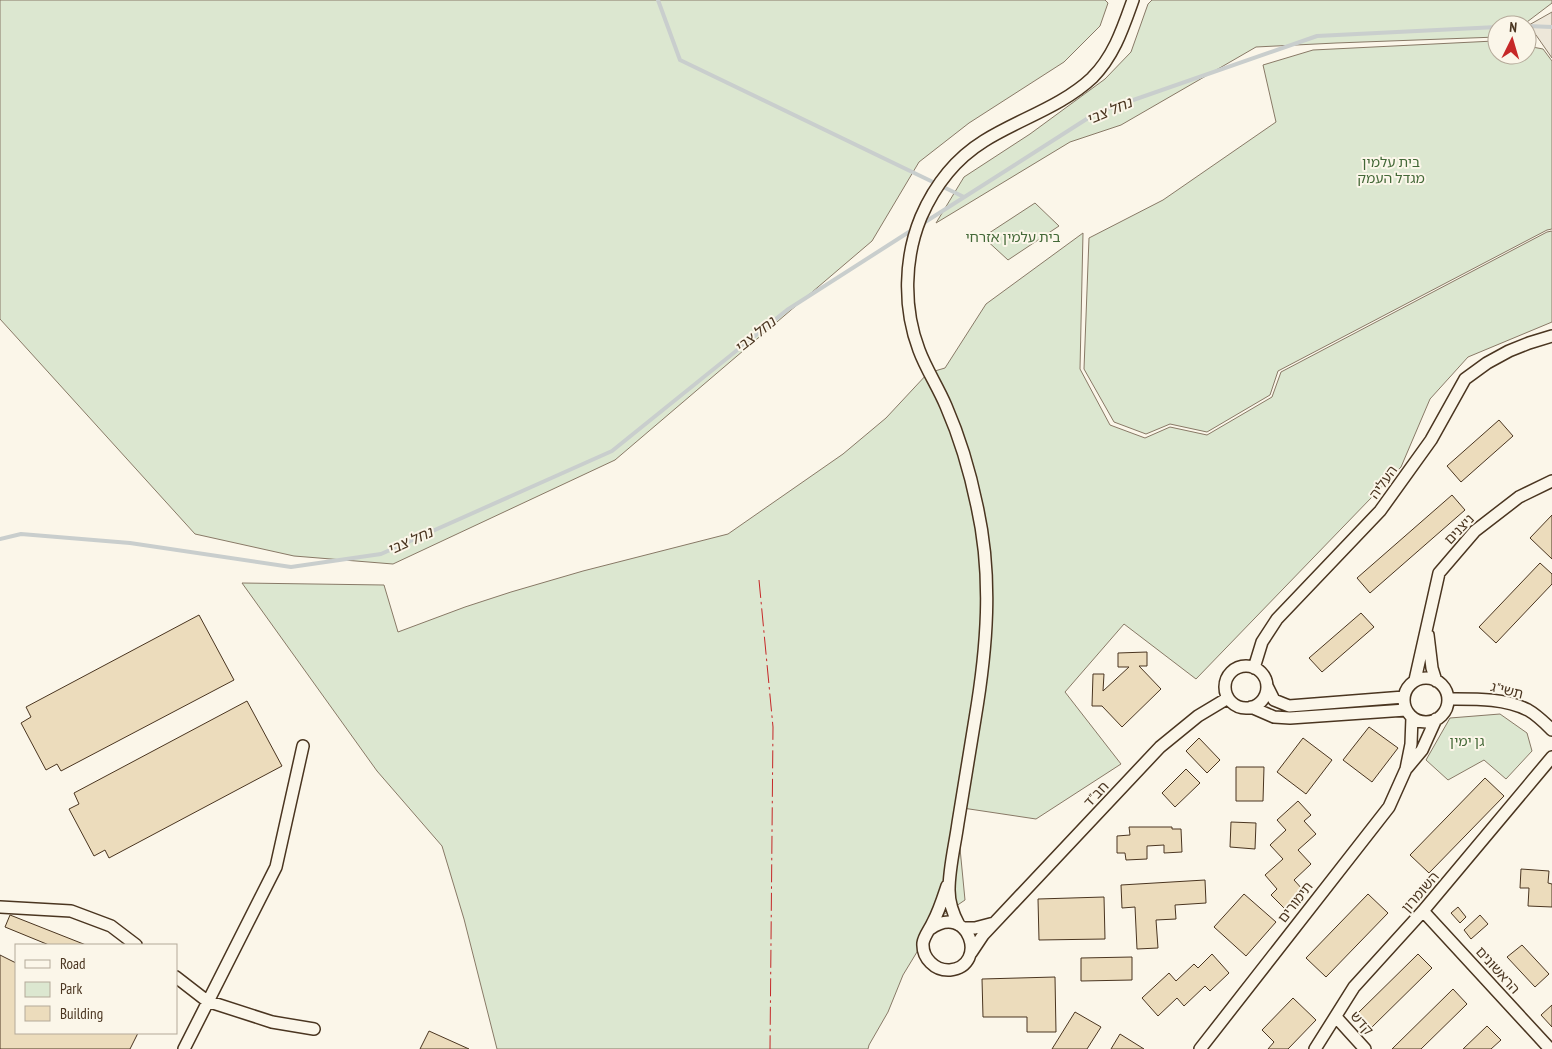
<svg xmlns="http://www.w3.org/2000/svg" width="1552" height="1049" viewBox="0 0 1552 1049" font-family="'PT Sans Narrow','Noto Sans Hebrew',sans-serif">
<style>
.green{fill:#dce7d0;stroke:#887966}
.parking{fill:#ede7d9;stroke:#887966}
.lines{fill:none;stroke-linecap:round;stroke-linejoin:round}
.stream{stroke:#c9cecd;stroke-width:4}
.building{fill:#ecdcbc;stroke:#4a3520}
.street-casing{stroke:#4a3520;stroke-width:14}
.street{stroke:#fbf6e9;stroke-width:11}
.power{stroke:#c62828;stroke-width:1;stroke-dasharray:18 4 2.5 4;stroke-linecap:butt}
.labels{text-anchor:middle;stroke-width:4;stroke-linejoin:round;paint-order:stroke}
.park-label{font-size:14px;fill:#436837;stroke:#fbf6e9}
.street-label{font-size:14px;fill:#4a3520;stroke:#fbf6e9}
.water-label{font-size:15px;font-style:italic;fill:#4a3520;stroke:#fbf6e9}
</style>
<rect width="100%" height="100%" fill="#fbf6e9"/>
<!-- green -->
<path class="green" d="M0,0H1105L1108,3L1100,26L1064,62L969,123L919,162L872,241L615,460L393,564L294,556L195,534L0,319Z
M1152,0H1552V3L1523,25H1497V37L1336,43L1256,47L1121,125L1070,142L936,223L964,177L1030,134L1105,79L1131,52L1148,4Z
M1494,41H1497V55H1527V46L1543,49L1552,61V229L1547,230L1278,371L1270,395L1207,432L1170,424L1146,434L1114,422L1084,369L1089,238L1163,200L1276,122L1263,65L1313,50Z
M1035,203L1059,226L1008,260L983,237Z
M1552,231V322L1468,357L1430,399L1401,467L1196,679L1124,624L1065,692L1121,764L1036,819L956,807L965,900L937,919L903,975L888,1012L869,1045L868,1049H497L464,919L442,846L377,771L242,583L384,585L398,632L465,607L511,592L583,571L728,534L843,454L886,418L928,373L945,368L986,304L1083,233L1080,369L1110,425L1145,438L1170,427L1207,435L1272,397L1281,372L1547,232Z
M1500,714L1527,733L1532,751L1506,779L1484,760L1448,780L1426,760L1450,718Z"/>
<!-- parking -->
<path class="parking" d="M1552,12V58L1529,25Z"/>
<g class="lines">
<!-- stream -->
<path class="stream" d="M658,0L680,60L964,197
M1527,26L1552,27
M922,224L1096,113L1317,36L1497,27
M0,539L21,534L130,543L291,567L381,554L612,451L787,310L912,230"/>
</g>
<!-- building -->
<path class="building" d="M1499,420L1513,436L1461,482L1447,466Z
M1452,495L1465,510L1370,593L1357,578Z
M1552,515V559L1530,538Z
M1540,563L1552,574V584L1496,643L1479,627Z
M1361,613L1374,627L1322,672L1309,658Z
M199,615L234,680L61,771L57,764L46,770L21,723L31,717L26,707Z
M1147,652V666H1139L1161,689L1122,727L1102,706H1092L1093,674H1104L1103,691L1129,667H1118V653Z
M247,701L282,766L109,858L105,850L94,856L69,809L79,804L74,793Z
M1369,727L1398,748L1372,782L1343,760Z
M1199,738L1220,760L1207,773L1186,751Z
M1303,738L1332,760L1306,794L1277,772Z
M1236,767H1264L1263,801H1236Z
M1186,769L1200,783L1175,807L1162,793Z
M1485,778L1504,796L1429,873L1410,855Z
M1298,801L1311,815L1304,821L1316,834L1298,850L1311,864L1294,880L1304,891L1285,909L1271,895L1277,889L1265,875L1283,859L1270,845L1286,830L1277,820Z
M1231,822L1256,823L1255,849L1230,847Z
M1129,827H1172V829H1181L1182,852L1164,853V845L1147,846V859L1126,860L1125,853H1117V836L1130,835Z
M1521,869L1549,871L1548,883L1552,884V907L1528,906L1529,888H1520Z
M1205,880L1206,903L1175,905L1176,919L1156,920L1158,948L1137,949L1135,907L1122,908L1121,885Z
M1244,894L1276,922L1246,956L1214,927Z
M1368,894L1388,913L1326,977L1306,958Z
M1104,897L1105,939L1039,940L1038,899Z
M1458,907L1466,917L1460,923L1451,913Z
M10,915L86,945H49L5,927Z
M1480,915L1488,924L1471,939L1464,930Z
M1522,945L1549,974L1535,987L1507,957Z
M1212,954L1229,973L1210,991L1205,986L1184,1006L1177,998L1158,1016L1142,998L1169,973L1176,981L1194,964L1198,968Z
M1418,954L1432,968L1370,1029L1356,1015Z
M0,955L16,963V1033H138L130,1049H0Z
M1132,957V980L1081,981V958Z
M1055,977L1056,1032H1027V1017H983L982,979Z
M1453,989L1467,1004L1421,1049H1392Z
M1293,998L1316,1020L1288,1049H1268L1274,1042L1262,1030Z
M1552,1005V1027L1541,1015Z
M1075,1012L1101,1027L1087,1049H1052Z
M1487,1026L1501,1040L1491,1049H1463Z
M429,1031L469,1049H420Z
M1120,1034L1144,1049H1111Z"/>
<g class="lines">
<!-- street casing -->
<g class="street-casing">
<path id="street" d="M1428,635L1432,668L1436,681
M1225 687a21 21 0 1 1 42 0a21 21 0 1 1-42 0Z
M1254,668L1262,642L1277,619L1380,511L1431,440L1465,379L1487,363L1509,351L1529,343L1552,336
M1404 700a22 22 0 1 1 44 0a22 22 0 1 1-44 0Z
M1415,680L1439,573L1475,531L1519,497L1552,481
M1267,686L1274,700L1289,706L1404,697
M1448,699C1475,699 1504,698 1528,710C1537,715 1545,723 1552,730
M1251,707L1274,717L1290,718L1406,710
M1407,768L1422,750L1436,719
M0,907L71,911L111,926L136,945
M1423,911L1550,1049
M959,925C953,914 949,903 949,890C949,868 955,845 958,823C964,788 969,754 975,719C987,648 993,577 977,506C970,472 960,438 946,406C938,387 926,369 919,350C903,308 904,258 921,217C934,187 955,159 984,141C1019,119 1061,107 1092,78C1114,56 1123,28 1133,0
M963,928H975L994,923
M930,929C969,901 989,966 950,970C935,971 922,958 923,943C924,936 930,929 933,922C939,911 943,898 947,886
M971,953L983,935L1160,747L1198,716L1228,698
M176,977L207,1001L272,1022L314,1029
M1336,1017L1365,1049
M184,1049L276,867L303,746
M1200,1049L1389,807L1406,769L1411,744L1412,717
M1315,1049L1354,987L1423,911L1552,757"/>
</g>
<!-- street -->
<use href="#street" class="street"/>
<!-- power -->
<path class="power" d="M759,580L773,727L770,1049"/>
</g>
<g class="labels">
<!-- park labels -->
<g class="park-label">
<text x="1391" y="167">בית עלמין<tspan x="1391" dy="16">מגדל העמק</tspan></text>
<text x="1013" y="242">בית עלמין אזרחי</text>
<text x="1467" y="746">גן ימין</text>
</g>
<!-- street labels -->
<g class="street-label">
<text transform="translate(1383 482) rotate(-54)" y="5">העליה</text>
<text transform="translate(1459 529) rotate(-46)" y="5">ניצנים</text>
<text transform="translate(1507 690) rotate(14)" y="5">תשי"ג</text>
<text transform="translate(1096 794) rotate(-47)" y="5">חב"ד</text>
<text transform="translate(1420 892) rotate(-49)" y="5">השומרון</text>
<text transform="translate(1295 902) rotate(-52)" y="5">תימורים</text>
<text transform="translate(1498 970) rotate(48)" y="5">הראשונים</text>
<text transform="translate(1362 1023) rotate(48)" y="5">קדש</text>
</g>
<!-- water labels -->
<g class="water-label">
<text transform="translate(1109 111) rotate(-23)" y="5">נחל צבי</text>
<text transform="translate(755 335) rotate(-39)" y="5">נחל צבי</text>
<text transform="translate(410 541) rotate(-24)" y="5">נחל צבי</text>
</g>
</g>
<!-- legend -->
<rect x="15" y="944" width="162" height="90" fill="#fbf6e9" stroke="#b4a999"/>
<rect x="25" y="960" width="25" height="8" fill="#fbf6e9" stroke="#b4a999"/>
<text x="60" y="969" font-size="15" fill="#4a3520">Road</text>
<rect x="25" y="982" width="25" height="15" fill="#dce7d0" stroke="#b4a999"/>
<text x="60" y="994" font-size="15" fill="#4a3520">Park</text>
<rect x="25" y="1006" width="25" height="15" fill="#ecdcbc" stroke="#b4a999"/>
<text x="60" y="1019" font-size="15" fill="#4a3520">Building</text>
<!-- north arrow -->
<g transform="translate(1512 40) rotate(5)"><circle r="24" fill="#fbf6e9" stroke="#b4a999"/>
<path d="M0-4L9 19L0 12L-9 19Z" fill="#c62828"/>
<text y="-8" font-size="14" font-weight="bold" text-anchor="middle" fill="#4a3520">N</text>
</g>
</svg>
